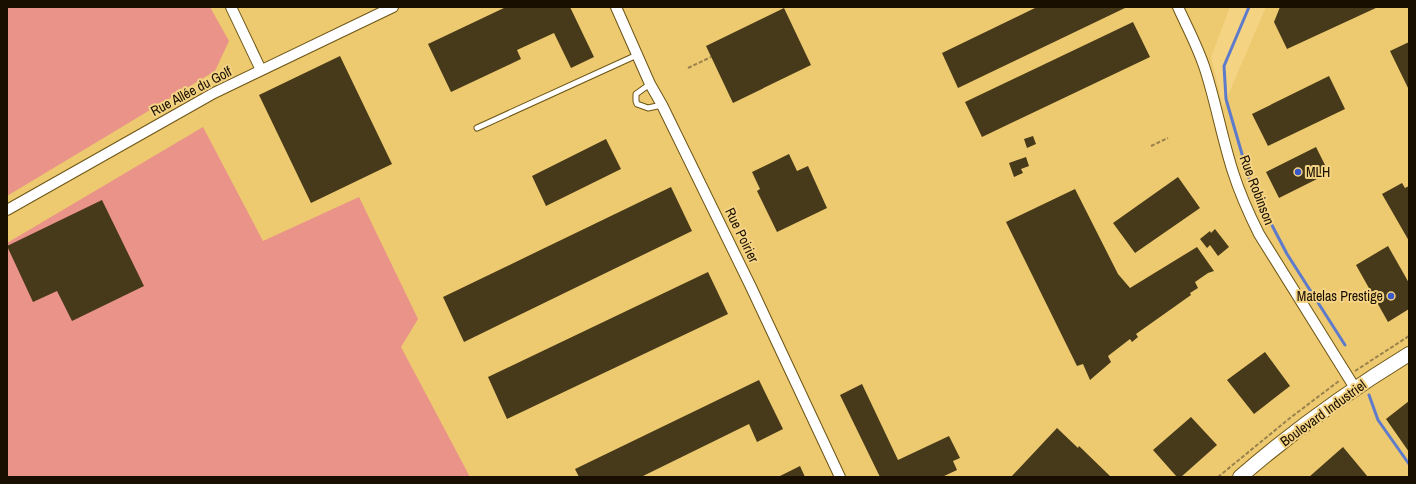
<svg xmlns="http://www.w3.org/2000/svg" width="1416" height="484" viewBox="0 0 1416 484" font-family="'Archivo Narrow',sans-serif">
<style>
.built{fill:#edc970}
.green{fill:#ea9388}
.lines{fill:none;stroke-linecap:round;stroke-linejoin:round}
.stream{stroke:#5e7bcb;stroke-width:3}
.building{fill:#473a1a}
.lane-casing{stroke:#6c5515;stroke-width:7}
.street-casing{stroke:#6c5515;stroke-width:12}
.secondary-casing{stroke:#6c5515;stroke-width:16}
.path{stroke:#99824d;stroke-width:2;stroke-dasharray:4 2;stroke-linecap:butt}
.lane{stroke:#fff;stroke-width:5}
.street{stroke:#fff;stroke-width:10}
.secondary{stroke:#fff;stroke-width:14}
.poi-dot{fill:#3958ca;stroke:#f4d383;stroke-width:1.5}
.labels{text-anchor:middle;stroke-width:4;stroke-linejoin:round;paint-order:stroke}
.street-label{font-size:14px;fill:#190f00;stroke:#f4d383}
.poi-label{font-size:14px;fill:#190f00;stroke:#f4d383;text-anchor:start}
</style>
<rect width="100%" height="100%" fill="#f4d383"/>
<!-- built -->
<path class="built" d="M7,7H1230L1211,57L1223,107L1266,7H1409V477H7Z"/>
<!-- green -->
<path class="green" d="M7,7H210L229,41L215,71L7,196Z
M203,127L263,241L359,197L418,319L401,347L470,477H7V243Z"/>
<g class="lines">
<!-- stream -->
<path class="stream" d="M1249,7L1224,66L1226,99L1251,185L1287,254L1345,345
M1369,395L1378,420L1409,464"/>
</g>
<!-- building -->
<path class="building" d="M506,7H570L594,57L571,68L554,33L517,50L521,59L451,92L428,44Z
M1037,7H1127L958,88L942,53Z
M1280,7H1378L1287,49L1274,22Z
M784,8L811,65L733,103L706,46Z
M1133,22L1150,57L982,137L965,102Z
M1409,42V90L1390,51Z
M340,56L392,164L311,203L259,95Z
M1329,76L1345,109L1268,146L1252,114Z
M1033,136L1036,144L1027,148L1024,139Z
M606,139L621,169L546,206L532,176Z
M1316,147L1329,173L1279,198L1266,172Z
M789,154L797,171L808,166L827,208L777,232L757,191L760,189L752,172Z
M1026,157L1029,166L1021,169L1023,173L1014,177L1009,163Z
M1178,177L1200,208L1135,253L1113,223Z
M1402,183L1405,188L1409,186V241L1382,194Z
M671,187L692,231L464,342L443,297Z
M1075,189L1118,274L1130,288L1197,247L1214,271L1208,273L1195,282L1198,288L1190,293L1191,295L1136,334L1138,337L1132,342L1130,339L1108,356L1111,362L1090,380L1083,364L1077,366L1006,222Z
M102,200L144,286L72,321L57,291L33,302L7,246Z
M1215,229L1229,247L1218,256L1210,245L1207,248L1200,239L1210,231L1211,233Z
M1388,246L1409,283V309L1388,322L1356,265Z
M708,272L728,314L507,419L488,377Z
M1265,352L1290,386L1254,414L1227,380Z
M759,380L783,429L757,442L749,424L641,477H579L575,469Z
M862,384L898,460L949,436L960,458L953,461L957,470L942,477H880L840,395Z
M1409,401V452L1386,419Z
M1191,417L1217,445L1181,477H1177L1153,450Z
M1057,428L1078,448L1079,446L1111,477H1011Z
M1343,447L1368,477H1309Z
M800,466L805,477H778Z"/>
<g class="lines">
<!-- lane casing -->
<g class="lane-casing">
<path id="lane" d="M650,84L636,94V101L637,104L648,108L662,105
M477,128L637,55"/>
</g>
<!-- street casing -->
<g class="street-casing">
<path id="street" d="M231,7L261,70
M616,7L650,84L662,105L751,287L840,477
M1178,7C1187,27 1198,47 1205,69C1216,103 1222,138 1233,172C1240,194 1249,214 1259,234L1355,388
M7,210L214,93L393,7"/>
</g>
<!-- secondary casing -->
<g class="secondary-casing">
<path id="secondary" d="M1240,477C1293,431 1350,390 1409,354"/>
</g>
<!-- path -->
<path class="path" d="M688,68L711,57
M1151,146L1168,138
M1355,371L1409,336
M1218,477L1290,418L1339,381"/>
<!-- lane -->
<use href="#lane" class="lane"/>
<!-- street -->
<use href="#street" class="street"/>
<!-- secondary -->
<use href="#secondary" class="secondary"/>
</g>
<!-- markers -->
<g class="poi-dot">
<circle cx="1298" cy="172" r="4"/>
<circle cx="1391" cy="296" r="4"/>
</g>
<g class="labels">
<!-- street labels -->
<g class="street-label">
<text transform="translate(191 91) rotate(-28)" y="5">Rue Allée du Golf</text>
<text transform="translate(1257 190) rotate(69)" y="5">Rue Robinson</text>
<text transform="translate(742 235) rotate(64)" y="5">Rue Poirier</text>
<text transform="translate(1323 413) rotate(-36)" y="5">Boulevard Industriel</text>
</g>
<!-- poi labels -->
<g class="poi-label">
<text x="1306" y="177">MLH</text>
<text x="1383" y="301" text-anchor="end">Matelas Prestige</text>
</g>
</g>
<!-- border -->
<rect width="1416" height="484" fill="none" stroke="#190f00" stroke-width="16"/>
</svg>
